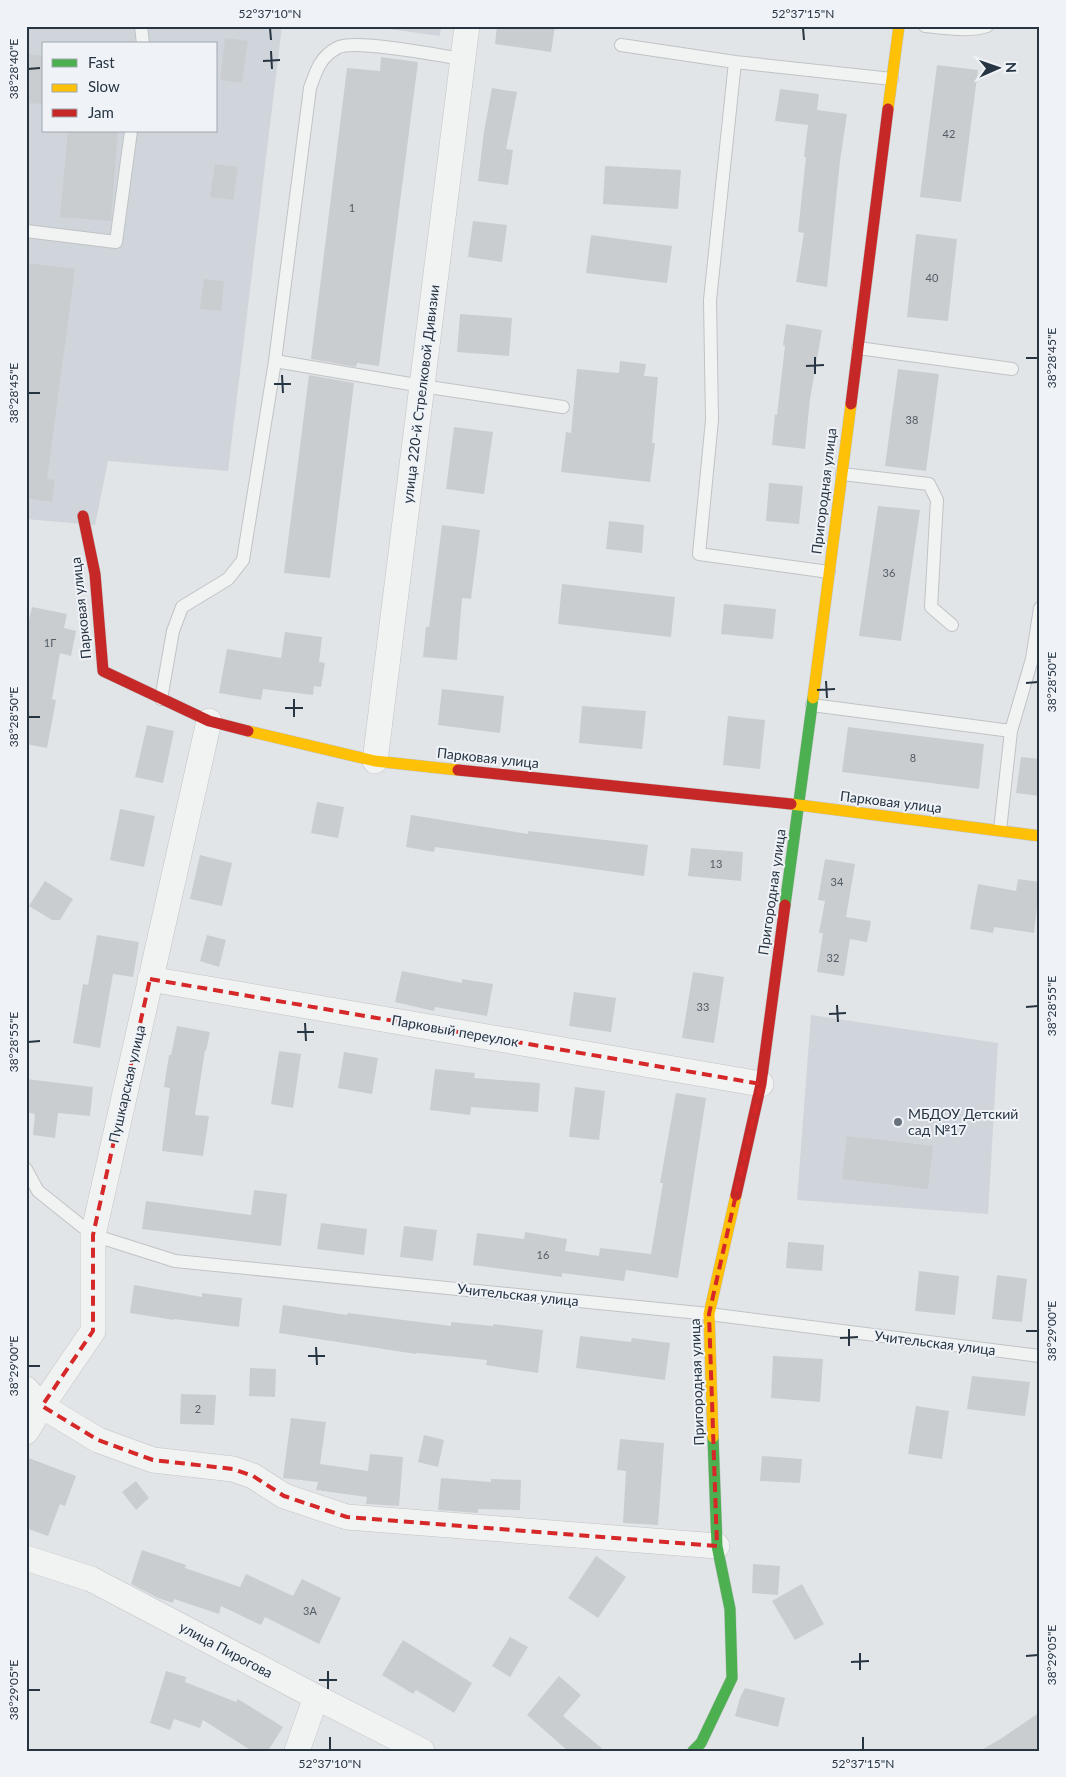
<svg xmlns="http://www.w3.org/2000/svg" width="1066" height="1777" viewBox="0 0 1066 1777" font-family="Lato,sans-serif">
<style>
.built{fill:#cfd5db;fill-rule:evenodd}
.building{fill:#cacdcf}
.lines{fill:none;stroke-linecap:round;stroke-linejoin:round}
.lane-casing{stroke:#c0c3c5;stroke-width:14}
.street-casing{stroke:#c0c3c5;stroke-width:26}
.fast-casing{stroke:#c0c3c5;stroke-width:12}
.slow-casing{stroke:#c0c3c5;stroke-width:12}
.jam-casing{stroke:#c0c3c5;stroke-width:12}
.lane{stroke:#f1f3f3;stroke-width:12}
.street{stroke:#f1f3f3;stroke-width:25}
.fast{stroke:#4caf50;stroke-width:11}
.slow{stroke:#ffc107;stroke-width:11}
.jam{stroke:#c62828;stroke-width:11}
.marked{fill:none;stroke:#d62828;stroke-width:4;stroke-dasharray:10 6;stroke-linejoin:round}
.ticks{fill:none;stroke:#273442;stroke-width:2}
.poi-dot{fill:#68727c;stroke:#eff3f7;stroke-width:2}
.labels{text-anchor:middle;stroke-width:4;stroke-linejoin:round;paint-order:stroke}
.number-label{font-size:11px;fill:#505b66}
.street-label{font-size:14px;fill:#273442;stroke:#eff3f7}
.poi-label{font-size:14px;fill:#273442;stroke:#eff3f7;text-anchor:start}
.neatline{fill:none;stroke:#273442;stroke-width:2}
.ticks-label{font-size:12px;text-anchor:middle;fill:#273442}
</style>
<rect width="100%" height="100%" fill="#e2e5e7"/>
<!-- built -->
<path class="built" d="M26,26H282L228,471L108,461L95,525L26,519ZM44,44H216V131H44Z
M367,26H441L440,36Z
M811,1015L998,1043L988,1214L797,1200Z"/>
<!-- building -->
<path class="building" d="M497,26H555L551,52L495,44Z
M225,38L248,41L242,83L220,80Z
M26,54L44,56V104L26,103Z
M381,57L418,62L379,366L357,363L356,367L311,359L347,68L380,71Z
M937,65L978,70L961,202L920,197Z
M492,88L517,92L506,149L513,150L508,185L478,181L484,132Z
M780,89L819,94L817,110L847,114L840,161L827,287L796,282L804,233L798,232L806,157H804L808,125L775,121Z
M68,131H118L111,221L60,217Z
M215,164L238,167L233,200L210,197Z
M605,166L681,170L678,209L603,204Z
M473,221L507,225L502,262L468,257Z
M916,234L957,239L948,321L907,317Z
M591,235L672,246L667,283L586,273Z
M26,263L75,269L47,479L55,480L52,502L26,498Z
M204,279L224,281L221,311L200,309Z
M460,314L512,318L509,356L457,352Z
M786,324L822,330L810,399L805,449L772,445L775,414L777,415L785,346L783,345Z
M620,361L646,364L644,376L658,377L652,443H655L650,482L561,472L566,432L571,433L577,369L619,373Z
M898,369L939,374L926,471L885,466Z
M309,375L354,383L330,578L284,573Z
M454,427L493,432L484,494L446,489Z
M769,483L803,486L799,524L766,521Z
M878,506L920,510L901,641L859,636Z
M609,521L644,525L642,553L606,549Z
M442,525L480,530L471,599L462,598L457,660L423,657L426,627H429Z
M562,584L675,597L671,637L558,624Z
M724,604L776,609L773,639L721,634Z
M32,607L67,614L64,628L76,631L71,656L60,653L52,699L56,700L47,748L26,744V633Z
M285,632L322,637L319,662L325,663L321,687L314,686L313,695L263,689L261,700L219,693L227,649L281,658Z
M442,689L504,696L500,733L438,725Z
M582,706L646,711L642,749L579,743Z
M728,716L765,720L760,769L723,765Z
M147,725L174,731L163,783L135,777Z
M848,727L984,744L979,789L842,772Z
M1021,757L1040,759V796L1016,793Z
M317,802L344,807L338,838L311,833Z
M120,809L155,816L144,867L110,860Z
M411,815L528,834V831L648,845L644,876L435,847L434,852L406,847Z
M691,848L743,852L741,881L688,876Z
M200,855L232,863L222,906L190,899Z
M825,859L855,864L846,917L871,921L867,942L850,939L844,976L817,972L823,933H819L825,901L818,900Z
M1018,879L1040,882L1034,933L994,927L993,933L970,929L978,884L1016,891Z
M45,881L73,899L60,920H52L29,906Z
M97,935L139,942L133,977L113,974L100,1048L73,1043L83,984L88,985Z
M207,935L226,940L219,967L200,961Z
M402,971L462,983V979L493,984L487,1016L435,1007L434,1011L395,1002Z
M693,972L724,977L714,1043L682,1038Z
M574,992L616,998L611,1032L569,1026Z
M177,1026L210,1032L206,1051L205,1050L195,1115L209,1116L203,1156L162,1151L170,1088L164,1087L169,1055H171Z
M279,1051L301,1054L293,1108L271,1104Z
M344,1052L378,1058L372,1094L338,1088Z
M435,1069L475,1073L474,1078L540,1083L538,1112L471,1107L470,1115L430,1110Z
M26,1079L93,1087L90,1116L58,1113L55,1138L33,1135L35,1114L26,1112Z
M575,1087L605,1091L599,1140L569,1137Z
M676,1093L706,1098L678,1278L626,1270L624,1281L562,1273V1277L473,1265L477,1233L524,1239L525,1232L567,1239L565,1251L599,1256L600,1248L651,1254L663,1183H660Z
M847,1136L933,1146L928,1189L842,1179Z
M254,1190L287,1194L281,1246L142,1229L146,1201L251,1215Z
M321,1223L367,1229L364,1255L317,1249Z
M404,1226L437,1230L433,1261L400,1257Z
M788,1242L824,1245L822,1271L786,1268Z
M919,1271L959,1276L955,1315L915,1311Z
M997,1275L1027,1279L1022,1322L992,1319Z
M134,1285L202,1297V1293L242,1298L239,1327L174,1319V1320L130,1313Z
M283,1305L347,1315L348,1313L451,1326V1322L493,1326V1324L543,1330L538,1373L486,1365L487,1360L417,1353L416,1354L279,1333Z
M580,1336L631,1342L632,1338L670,1343L665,1380L576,1368Z
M773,1356L823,1359L820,1402L771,1398Z
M250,1368L276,1369L275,1397L249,1396Z
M972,1376L1030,1382L1025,1416L967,1409Z
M181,1394L216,1395L214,1425L180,1424Z
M916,1406L949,1411L942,1459L908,1454Z
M291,1418L326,1422L320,1464L368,1471L370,1454L403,1457L399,1506L366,1504L367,1497L316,1490L318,1482L283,1478Z
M424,1435L444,1440L438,1467L418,1462Z
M620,1439L664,1443L658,1525L623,1523L626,1471L617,1470Z
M762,1456L802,1459L800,1483L760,1481Z
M26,1457L76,1476L65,1506L60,1504L48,1536L26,1528Z
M441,1478L491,1482V1479L521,1480L520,1510L478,1509V1513L438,1510Z
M136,1481L149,1498L136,1510L122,1492Z
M142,1550L186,1565L185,1568L240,1587L246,1574L293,1596L302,1579L341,1598L319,1644L265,1617L261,1625L221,1606L219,1614L174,1599L173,1603L158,1598L131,1584Z
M596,1556L626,1577L598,1618L568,1598Z
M753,1564L780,1566L778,1595L752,1593Z
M802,1584L824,1624L795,1640L772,1601Z
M510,1637L528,1647L510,1677L492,1666Z
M403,1640L472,1683L454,1713L416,1690L413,1694L382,1675Z
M166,1671L186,1677L185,1682L236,1702L238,1699L283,1727L268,1751H252L203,1720L200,1728L174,1719L170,1730L150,1723Z
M559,1676L581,1695L563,1716L605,1751H568L527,1715Z
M745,1688L785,1698L778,1727L735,1716L740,1698Z
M1040,1712V1751H980L1002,1738Z"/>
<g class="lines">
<!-- lane casing -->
<g class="lane-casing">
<path id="lane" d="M141,26L143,44
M925,26C943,28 970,32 987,26
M621,45L735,62L892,79
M735,62L710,300L712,420L699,554L829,572
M26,231L116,242L131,131
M858,348L1012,369
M275,361L422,386L563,407
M842,474L929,484L937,500L931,607L952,625
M161,699L173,631L182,607L228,579L243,560L275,361L310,88C316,71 320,57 337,48C353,38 441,56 463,59
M812,705L1011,731L1000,830
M1011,731L1032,659L1040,608
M26,1169L38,1191L93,1235L175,1261L709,1314L1040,1356"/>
</g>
<!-- street casing -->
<g class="street-casing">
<path id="street" d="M375,761L467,26
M150,979L761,1084
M26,1389L42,1406L98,1440L153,1460L233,1469L253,1476L284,1496L347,1517L717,1546
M26,1432L42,1406L93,1331V1235L209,721
M26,1558L91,1579L316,1697L422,1751
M297,1751L316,1697"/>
</g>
<!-- fast casing -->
<g class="fast-casing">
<path id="fast" d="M785,905L813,698
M693,1751L701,1743L732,1678L730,1609L717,1546L713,1437"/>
</g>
<!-- slow casing -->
<g class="slow-casing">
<path id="slow" d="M888,109L899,26
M813,698L851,404
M248,731L375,761L458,770
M791,804L1040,836
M713,1437L709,1314L736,1195"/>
</g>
<!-- jam casing -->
<g class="jam-casing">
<path id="jam" d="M851,404L888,109
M83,516L95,574L103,671L209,721L248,731
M458,770L791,804
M736,1195L761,1084L785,905"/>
</g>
<!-- lane -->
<use href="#lane" class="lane"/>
<!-- street -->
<use href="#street" class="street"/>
<!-- fast -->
<use href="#fast" class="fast"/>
<!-- slow -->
<use href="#slow" class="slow"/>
<!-- jam -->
<use href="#jam" class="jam"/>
</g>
<!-- marked area -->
<path class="marked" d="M150,979L761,1084L709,1314L717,1546L347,1517L284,1496L253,1476L233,1469L153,1460L98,1440L42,1406L93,1331V1235Z"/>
<!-- ticks -->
<path class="ticks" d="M270,28L271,40M803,28L804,40M271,51L272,69M263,61L280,60M28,69L40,68M815,357V374M1026,358H1038M806,366L824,365M282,375L283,393M274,384H291M28,393H40M826,681L827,698M1026,683L1038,682M817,690L835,689M294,699V717M285,708H303M28,717H40M837,1005L838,1022M1026,1007L1038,1006M829,1014L846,1013M305,1023L306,1041M297,1032H314M28,1042L40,1041M849,1329V1346M1026,1331H1038M840,1338L858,1337M316,1347L317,1365M308,1356H325M28,1366H40M860,1653V1670M1026,1656L1038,1655M851,1662L869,1661M328,1671V1689M319,1680H337M28,1690H40M330,1737V1750M863,1737V1750"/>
<!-- markers -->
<circle class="poi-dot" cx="898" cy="1122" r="5"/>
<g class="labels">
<!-- number labels -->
<g class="number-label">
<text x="949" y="138">42</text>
<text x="352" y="212">1</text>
<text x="932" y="282">40</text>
<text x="912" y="424">38</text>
<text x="889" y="577">36</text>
<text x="50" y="647">1Г</text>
<text x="913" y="762">8</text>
<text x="716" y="868">13</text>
<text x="837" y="886">34</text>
<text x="833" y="962">32</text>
<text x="703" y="1011">33</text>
<text x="543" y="1259">16</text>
<text x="198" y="1413">2</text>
<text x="310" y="1615">3А</text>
</g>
<!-- street labels -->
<g class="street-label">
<text transform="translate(421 394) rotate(-83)" y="5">улица 220-й Стрелковой Дивизии</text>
<text transform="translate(824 491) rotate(-83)" y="5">Пригородная улица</text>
<text transform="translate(81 608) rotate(-96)" y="5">Парковая улица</text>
<text transform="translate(488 758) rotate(6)" y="5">Парковая улица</text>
<text transform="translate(891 802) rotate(7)" y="5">Парковая улица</text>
<text transform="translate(772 892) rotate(-82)" y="5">Пригородная улица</text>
<text transform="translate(455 1031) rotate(10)" y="5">Парковый переулок</text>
<text transform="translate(127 1084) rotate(-77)" y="5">Пушкарская улица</text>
<text transform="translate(518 1295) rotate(6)" y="5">Учительская улица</text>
<text transform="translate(935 1343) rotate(7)" y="5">Учительская улица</text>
<text transform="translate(697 1382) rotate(-92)" y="5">Пригородная улица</text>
<text transform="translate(226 1650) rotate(28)" y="5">улица Пирогова</text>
</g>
<!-- poi labels -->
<g class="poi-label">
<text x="908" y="1119">МБДОУ Детский<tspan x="908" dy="16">сад №17</tspan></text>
</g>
</g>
<!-- border -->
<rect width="1066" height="1777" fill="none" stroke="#eff3f7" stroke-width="55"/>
<!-- legend -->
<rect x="42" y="42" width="175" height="90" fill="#eff3f7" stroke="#9fa7af"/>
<rect x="52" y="59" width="25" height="8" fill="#4caf50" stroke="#9fa7af"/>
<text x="88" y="68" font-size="15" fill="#273442">Fast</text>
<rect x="52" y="84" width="25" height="8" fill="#ffc107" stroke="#9fa7af"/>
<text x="88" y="92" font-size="15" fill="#273442">Slow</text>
<rect x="52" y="109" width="25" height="8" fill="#c62828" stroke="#9fa7af"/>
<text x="88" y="118" font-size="15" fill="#273442">Jam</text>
<!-- north arrow -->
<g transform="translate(998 68) rotate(88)" stroke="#eff3f7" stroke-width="4" paint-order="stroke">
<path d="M0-4L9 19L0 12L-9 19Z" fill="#273442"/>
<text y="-8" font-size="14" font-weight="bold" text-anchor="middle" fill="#273442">N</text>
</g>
<rect x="28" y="28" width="1010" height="1722" class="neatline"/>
<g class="ticks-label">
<text x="270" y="18">52°37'10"N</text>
<text x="803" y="18">52°37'15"N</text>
<text transform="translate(14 69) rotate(-90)" y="4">38°28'40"E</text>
<text transform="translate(1052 358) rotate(-90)" y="4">38°28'45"E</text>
<text transform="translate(14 393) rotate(-90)" y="4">38°28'45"E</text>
<text transform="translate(1052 682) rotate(-90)" y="4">38°28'50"E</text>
<text transform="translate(14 717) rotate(-90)" y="4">38°28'50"E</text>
<text transform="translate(1052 1006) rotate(-90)" y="4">38°28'55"E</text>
<text transform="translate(14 1042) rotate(-90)" y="4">38°28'55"E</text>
<text transform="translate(1052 1331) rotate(-90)" y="4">38°29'00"E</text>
<text transform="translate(14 1366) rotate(-90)" y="4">38°29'00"E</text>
<text transform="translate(1052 1655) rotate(-90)" y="4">38°29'05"E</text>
<text transform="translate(14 1690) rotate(-90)" y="4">38°29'05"E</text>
<text x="330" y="1768">52°37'10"N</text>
<text x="863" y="1768">52°37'15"N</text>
</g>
</svg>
